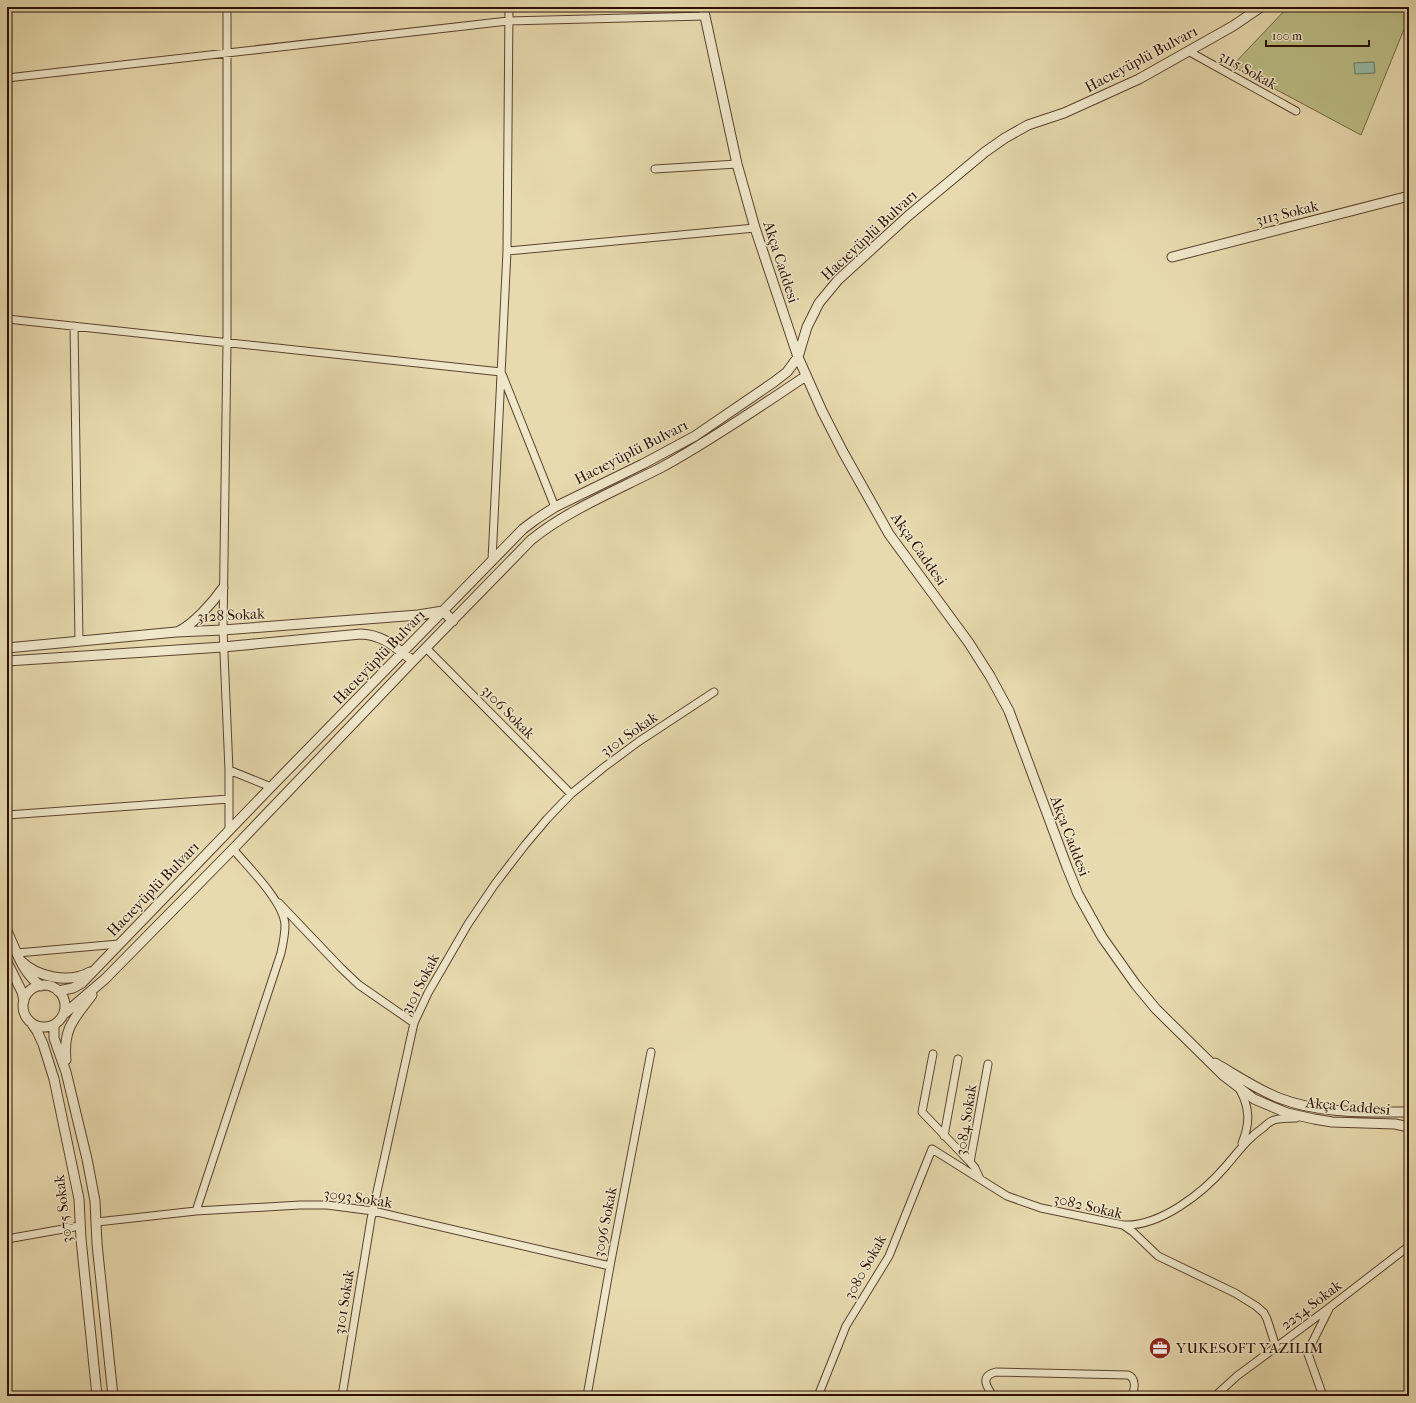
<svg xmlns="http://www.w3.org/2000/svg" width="1416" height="1403" viewBox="0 0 1416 1403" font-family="'IM FELL French Canon',serif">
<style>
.green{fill:#bcbe86;stroke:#746744}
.water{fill:#97bba9;stroke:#6c7767}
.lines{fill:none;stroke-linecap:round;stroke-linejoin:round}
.minor-casing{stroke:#5b422e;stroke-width:9}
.tertiary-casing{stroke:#5b422e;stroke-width:11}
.minor{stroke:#efe7ca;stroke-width:7}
.tertiary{stroke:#efe7ca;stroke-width:9}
.labels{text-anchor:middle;stroke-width:3;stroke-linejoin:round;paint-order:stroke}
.street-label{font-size:15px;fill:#2c1003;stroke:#efe7ca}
.poi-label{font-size:15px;fill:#2c1003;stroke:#efe7ca;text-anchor:start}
</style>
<rect width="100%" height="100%" fill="#e7daae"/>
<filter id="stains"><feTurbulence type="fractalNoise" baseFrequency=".005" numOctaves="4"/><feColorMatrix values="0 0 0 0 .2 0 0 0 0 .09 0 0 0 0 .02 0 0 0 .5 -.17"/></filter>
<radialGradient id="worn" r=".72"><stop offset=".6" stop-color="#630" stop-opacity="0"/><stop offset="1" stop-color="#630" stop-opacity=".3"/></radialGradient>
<!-- green -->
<path class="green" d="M1288,7H1409V17L1361,135L1232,66Z"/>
<!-- water -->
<path class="water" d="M1374,62L1375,73L1355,74L1354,63Z"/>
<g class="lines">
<!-- minor casing -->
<g class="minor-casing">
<path id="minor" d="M227,7V343L223,630L229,770V830
M1188,51L1296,111
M7,78L508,21L705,16
M655,169L737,164
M507,251L755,228
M7,319L501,372
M74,326L79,641
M502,374L555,507
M492,560L507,251L509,7
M426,648L571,794
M229,770L271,787
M7,815L229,799
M279,903L341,968L359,985L414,1023
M17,953L119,944
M933,1054L922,1112L970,1162
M1240,1090C1250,1108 1250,1124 1242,1143
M944,1136L958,1059
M980,1179L975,1168L970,1162L988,1064
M196,1211L281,953C283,944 285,934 285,925C284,902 248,867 233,849
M97,1222L196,1211L300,1205H327L373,1211L610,1266
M1123,1225C1160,1227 1203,1193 1226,1166C1239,1151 1248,1138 1264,1127C1267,1124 1271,1121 1274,1120C1281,1118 1289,1118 1296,1118
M7,1239L80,1226
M342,1396L371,1219L414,1023L428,993L468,924L495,884L525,845L547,819L571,794L603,768L638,742L714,692
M587,1396L610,1266L651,1052
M818,1396L846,1326L889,1256L932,1149L1007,1196L1041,1208L1123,1225L1133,1232L1158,1256L1235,1293L1256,1306L1264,1313L1267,1319L1276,1347
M993,1396C986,1386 980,1376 996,1372L1128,1375C1136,1378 1135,1388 1132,1396
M1215,1396L1237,1376L1330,1307L1409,1246
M1323,1396L1308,1354L1310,1347L1329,1309"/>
</g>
<!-- tertiary casing -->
<g class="tertiary-casing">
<path id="tertiary" d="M703,7L737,164L755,228L798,357L822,411L843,452L889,534L969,643L990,676L1009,711L1067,867L1078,894L1102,937L1136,985L1156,1009L1224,1076L1254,1099L1287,1113L1314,1119L1332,1122L1395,1124L1409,1127
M1172,257L1409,196
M179,631C194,624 213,602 223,588
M7,648L176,632L223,630L418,615L443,611L453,621
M7,661L223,647L361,634C384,635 396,648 413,661
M7,931C16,950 22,973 41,986
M21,961C37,977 69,984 90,972
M7,962L22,992L24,1001
M23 1006a21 21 0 1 1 42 0a21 21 0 1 1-42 0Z
M58,991L73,988L82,983L271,787L523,529L535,520L555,507L643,464L695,436L774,382L787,372L798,357L807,327L819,303L838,280L908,216L985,152L1005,138L1028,125L1064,113L1139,79L1233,26L1261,7
M64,1014L105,979L233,849L413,661L531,540C569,509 620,489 664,466C713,439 759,407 806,376
M32,1024L37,1031L43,1044L54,1079L79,1199L81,1239L97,1396
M54,1025V1038L66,1072L87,1159L95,1201L97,1244L113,1396
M66,1060C63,1028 74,1019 92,995
M1215,1063C1236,1075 1256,1089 1279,1098C1320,1114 1366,1112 1409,1112"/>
</g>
<!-- minor -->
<use href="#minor" class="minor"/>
<!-- tertiary -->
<use href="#tertiary" class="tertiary"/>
</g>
<!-- icons -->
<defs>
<g id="office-disc" transform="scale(1.15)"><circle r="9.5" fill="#8f2418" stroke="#efe7ca"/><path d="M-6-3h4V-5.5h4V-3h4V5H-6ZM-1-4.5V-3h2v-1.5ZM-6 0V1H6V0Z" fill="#fff"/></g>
</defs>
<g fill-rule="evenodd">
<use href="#office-disc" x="1160" y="1348"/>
</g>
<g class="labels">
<!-- street labels -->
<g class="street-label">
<text transform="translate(1141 59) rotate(-28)" y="5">Hacıeyüplü Bulvarı</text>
<text transform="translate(1248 70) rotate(29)" y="5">3115 Sokak</text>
<text transform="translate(1287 213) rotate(-14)" y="5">3113 Sokak</text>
<text transform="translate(869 235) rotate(-43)" y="5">Hacıeyüplü Bulvarı</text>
<text transform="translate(781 262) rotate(72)" y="5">Akça Caddesi</text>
<text transform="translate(631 452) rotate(-27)" y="5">Hacıeyüplü Bulvarı</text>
<text transform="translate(919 549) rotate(55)" y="5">Akça Caddesi</text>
<text transform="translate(231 615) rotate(-3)" y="5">3128 Sokak</text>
<text transform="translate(379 657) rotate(-46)" y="5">Hacıeyüplü Bulvarı</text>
<text transform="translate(508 712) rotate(45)" y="5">3106 Sokak</text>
<text transform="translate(629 734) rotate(-35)" y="5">3101 Sokak</text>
<text transform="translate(1070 836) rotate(69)" y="5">Akça Caddesi</text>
<text transform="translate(153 889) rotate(-46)" y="5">Hacıeyüplü Bulvarı</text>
<text transform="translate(420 984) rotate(-63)" y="5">3101 Sokak</text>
<text transform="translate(1348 1106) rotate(5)" y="5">Akça Caddesi</text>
<text transform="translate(966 1120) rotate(-81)" y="5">3084 Sokak</text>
<text transform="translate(358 1198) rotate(8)" y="5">3093 Sokak</text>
<text transform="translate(1088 1206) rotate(13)" y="5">3082 Sokak</text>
<text transform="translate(63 1209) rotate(-97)" y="5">3075 Sokak</text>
<text transform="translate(605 1222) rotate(-79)" y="5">3096 Sokak</text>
<text transform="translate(865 1267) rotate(-61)" y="5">3080 Sokak</text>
<text transform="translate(344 1302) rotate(-81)" y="5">3101 Sokak</text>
<text transform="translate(1311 1305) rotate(-37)" y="5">2254 Sokak</text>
</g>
<!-- poi labels -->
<g class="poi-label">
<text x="1176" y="1353">YUKESOFT YAZILIM</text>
</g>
</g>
<!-- margin -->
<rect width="1416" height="1403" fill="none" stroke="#e7daae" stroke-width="24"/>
<rect x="8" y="8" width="1400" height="1387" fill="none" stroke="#2c1003" stroke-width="2"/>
<rect x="12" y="12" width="1392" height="1379" fill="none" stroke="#2c1003"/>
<!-- scale -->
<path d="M1266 40v6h103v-6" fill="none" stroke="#2c1003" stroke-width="2"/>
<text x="1272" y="40" font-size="12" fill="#2c1003" stroke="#efe7ca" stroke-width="3" paint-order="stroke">100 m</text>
<rect width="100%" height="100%" filter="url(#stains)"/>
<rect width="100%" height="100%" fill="url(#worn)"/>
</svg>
